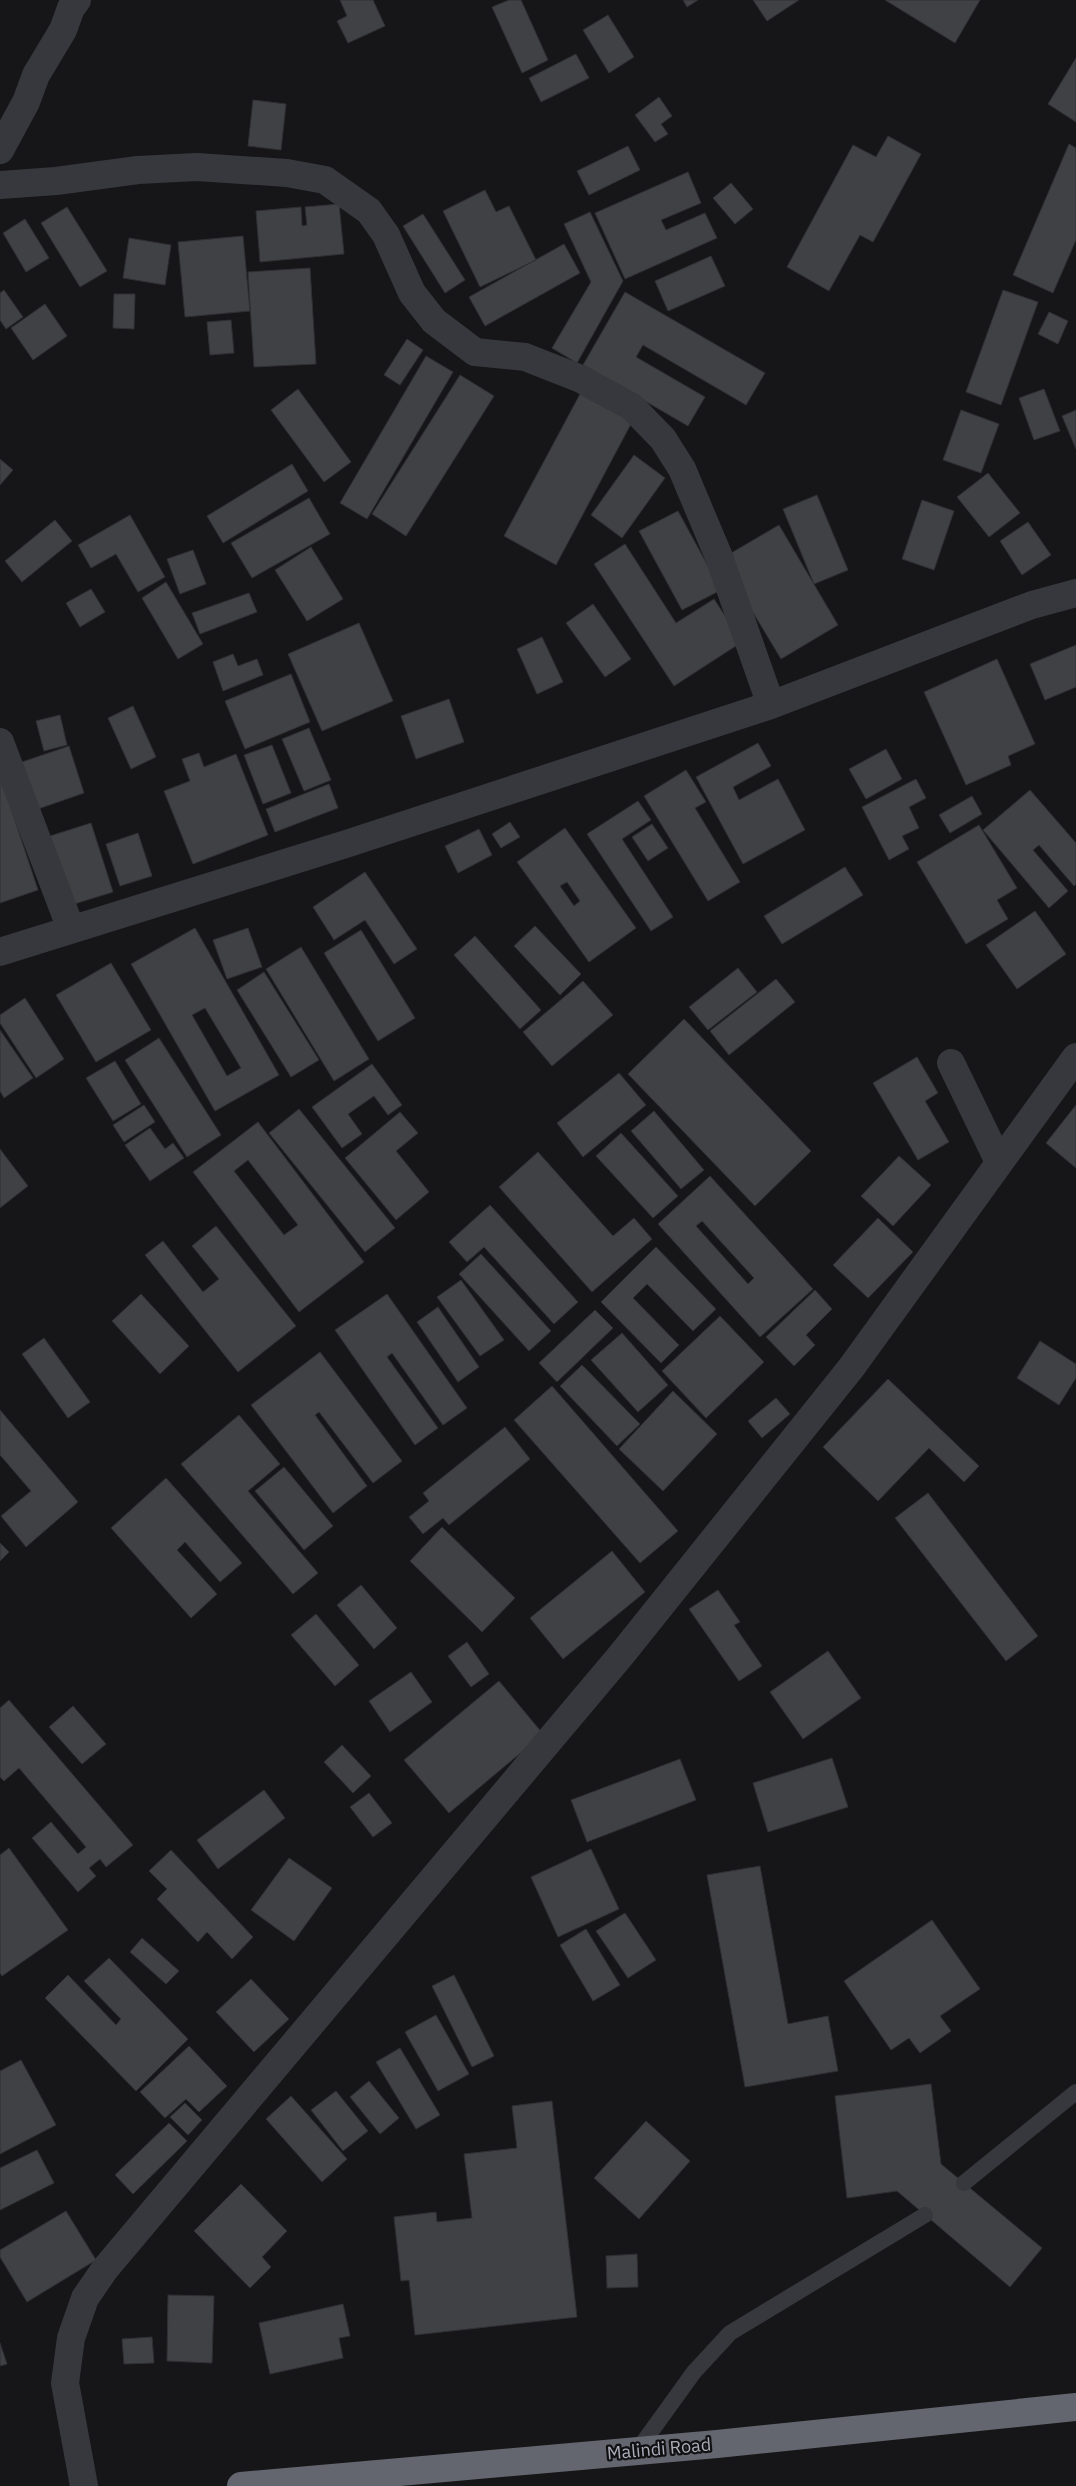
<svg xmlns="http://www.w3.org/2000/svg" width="1076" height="2486" viewBox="0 0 1076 2486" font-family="'IBM Plex Sans',sans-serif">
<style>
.building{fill:#404145;stroke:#303034;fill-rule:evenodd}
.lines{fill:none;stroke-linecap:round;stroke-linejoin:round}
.lane{stroke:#37383d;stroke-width:16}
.street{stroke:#37383d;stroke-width:28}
.highway{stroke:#63666e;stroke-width:28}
.labels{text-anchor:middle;stroke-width:4.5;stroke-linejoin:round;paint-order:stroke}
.street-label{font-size:18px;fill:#a8adb8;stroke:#111113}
</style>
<rect width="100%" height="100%" fill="#161618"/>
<!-- building -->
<path class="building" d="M340,0H373L385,26L348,43L337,21L347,16Z
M509,0H521L548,60L522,73L492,7Z
M683,0H698L687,7Z
M753,0H799L767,21Z
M885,0H980L955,43Z
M608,15L634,57L609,73L583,30Z
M576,54L589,78L541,102L529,78Z
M1076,58V122L1048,104Z
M659,97L672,116L661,124L668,134L655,142L635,115Z
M253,100L286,104L281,150L248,146Z
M888,136L921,154L873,242L860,235L829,291L787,267L853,145L876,157Z
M1069,144L1076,148V240L1053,293L1013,275Z
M628,146L640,170L589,195L577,171Z
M688,172L701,203L661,220L666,230L705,213L717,238L625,279L595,213Z
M731,183L753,209L735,224L713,198Z
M485,190L496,212L509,206L536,260L480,287L443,211Z
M339,204L344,254L260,262L256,211L301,207L302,226L307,225L305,207Z
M67,207L107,271L80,287L41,223Z
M590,212L623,281L577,363L552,348L591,282L564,224Z
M423,214L465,280L445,293L403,226Z
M25,219L49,258L26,272L3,233Z
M243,236L250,311L185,317L178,242Z
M129,238L171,245L165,285L123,278Z
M564,244L580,273L485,326L469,297Z
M711,256L725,286L668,311L655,281Z
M310,268L316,364L254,367L248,272Z
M4,290L23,317L6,329L0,320V293Z
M1003,290L1038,302L1001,405L966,392Z
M625,292L765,373L746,405L643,345L636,357L705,397L688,426L583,365Z
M114,294H135L134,329L113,328Z
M45,304L67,336L33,360L11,328Z
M1049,312L1068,321L1058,344L1038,334Z
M231,320L234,353L210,355L207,322Z
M407,339L423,350L400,385L384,375Z
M426,356L453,372L367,519L340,503Z
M460,375L494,396L406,536L372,514Z
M298,389L351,462L324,482L271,410Z
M1044,389L1060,431L1034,440L1019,398Z
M580,394L632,422L556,565L504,536Z
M961,410L999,424L981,473L943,460Z
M1076,410V449L1062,416Z
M634,455L665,478L622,538L591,515Z
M0,459L13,470L0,485Z
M292,464L308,491L223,543L207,516Z
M988,473L1020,513L989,537L957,497Z
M817,495L848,570L814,584L783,509Z
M309,498L330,534L252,578L231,543Z
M922,500L954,511L934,570L902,559Z
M678,511L721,590L682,610L639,531Z
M130,515L165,577L138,592L116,554L91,568L78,545Z
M55,520L72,541L22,582L5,561Z
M1028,522L1051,555L1022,575L1000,541Z
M779,525L838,625L781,659L721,559Z
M625,544L676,623L714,599L742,642L674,686L594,564Z
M311,547L343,599L307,621L275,570Z
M193,550L206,584L180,594L167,559Z
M166,582L203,644L178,659L142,598Z
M91,589L105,612L80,627L66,603Z
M249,593L257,612L200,634L192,613Z
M593,604L631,659L605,677L566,623Z
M359,623L393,701L322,731L288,654Z
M542,637L563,682L537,694L517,649Z
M1076,645V687L1045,700L1030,664Z
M233,654L238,666L257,659L263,675L223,691L213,662Z
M997,659L1035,744L1008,756L1011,765L966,785L924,692Z
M291,674L310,722L245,749L225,701Z
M449,699L464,742L416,759L401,716Z
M133,706L156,757L131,769L108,718Z
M60,715L67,745L44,751L36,721Z
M309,728L331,780L304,791L282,739Z
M758,743L771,766L733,787L739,800L778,779L805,830L743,864L696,777Z
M272,745L291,793L263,804L244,755Z
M69,746L84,793L38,809L22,762Z
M886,749L902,779L866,799L849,769Z
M199,753L204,767L236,754L268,835L193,864L164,791L190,781L182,759Z
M686,770L706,802L695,808L740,882L708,901L644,796Z
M0,775L38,890L0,903Z
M916,779L926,798L909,807L919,828L902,836L909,849L889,860L862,807Z
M329,784L338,808L275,832L266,809Z
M1030,790L1076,843V884L1074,886L1039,845L1033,850L1068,891L1049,908L983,830Z
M972,796L982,814L950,833L939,815Z
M638,801L651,820L622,839L673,917L651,931L587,834Z
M510,822L520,837L501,848L492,834Z
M91,823L113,892L71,905L50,836Z
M652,824L668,848L648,861L632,837Z
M979,825L1017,888L997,900L1008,919L966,944L917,862Z
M565,828L636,928L589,962L517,862ZM567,882L580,901L574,906L560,886Z
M479,829L492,855L458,873L445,846Z
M138,833L152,876L120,886L106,844Z
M845,867L863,895L782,944L764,916Z
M365,872L417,949L394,964L365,920L334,940L313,907Z
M1035,911L1066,954L1017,989L986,945Z
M535,926L581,974L560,995L514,946Z
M195,928L279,1075L215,1111L131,964ZM205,1008L241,1068L227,1076L192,1015Z
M248,928L262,967L227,979L213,940Z
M361,930L415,1018L378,1041L324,953Z
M475,936L541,1010L520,1029L454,955Z
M301,947L369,1059L334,1081L266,969Z
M111,963L151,1030L96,1062L56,995Z
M738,968L757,992L708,1030L689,1007Z
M264,972L319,1060L291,1077L237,990Z
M776,979L795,1002L729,1055L710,1031Z
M583,981L613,1015L552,1066L523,1032Z
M25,998L64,1059L36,1078L0,1023V1015Z
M684,1019L811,1151L755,1206L628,1074Z
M0,1030L33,1078L4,1098L0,1091Z
M159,1038L221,1135L187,1157L125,1060Z
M917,1057L938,1093L925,1101L949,1142L918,1160L873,1083Z
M115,1061L141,1104L113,1121L86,1078Z
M372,1064L402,1105L388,1115L374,1096L348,1114L362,1134L342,1148L312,1107Z
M619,1073L646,1105L583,1157L557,1123Z
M144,1105L155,1122L124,1142L113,1125Z
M1076,1105V1168L1046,1143Z
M299,1109L395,1228L365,1252L269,1133Z
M654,1111L704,1170L681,1189L631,1131Z
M400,1112L418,1133L396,1151L429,1192L396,1220L345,1158Z
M258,1122L364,1262L299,1312L193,1172ZM248,1160L298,1225L284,1235L234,1171Z
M150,1128L165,1149L173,1143L184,1158L150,1181L125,1145Z
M621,1133L678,1196L653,1218L596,1156Z
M0,1149L28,1186L0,1208Z
M538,1152L613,1236L634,1218L652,1239L592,1292L499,1187Z
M899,1156L931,1185L893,1226L861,1196Z
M710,1176L813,1289L760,1337L658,1224ZM702,1221L754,1278L748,1284L696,1226Z
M490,1205L578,1302L554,1324L484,1247L467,1262L449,1242Z
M878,1218L913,1252L868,1298L833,1265Z
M216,1226L296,1326L238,1372L145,1255L163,1241L203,1292L219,1279L192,1246Z
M656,1247L716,1309L693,1331L647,1284L633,1298L679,1345L661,1363L601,1302Z
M481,1254L551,1331L529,1351L459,1274Z
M461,1280L504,1340L480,1356L437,1297Z
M815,1290L832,1309L806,1335L815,1345L794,1366L766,1337Z
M141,1294L189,1346L160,1374L112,1321Z
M387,1294L467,1408L443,1425L392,1353L387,1357L438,1428L415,1445L335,1330Z
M438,1307L479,1367L458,1382L417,1322Z
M595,1310L613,1328L557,1382L539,1363Z
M720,1316L764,1362L706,1418L662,1371Z
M622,1333L668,1385L638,1412L591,1360Z
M44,1338L90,1402L68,1418L22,1354Z
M1040,1341L1076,1364V1378L1059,1405L1017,1378Z
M320,1352L402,1461L373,1483L319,1412L315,1415L367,1486L333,1513L251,1405Z
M582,1365L640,1424L617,1446L560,1386Z
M888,1379L979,1466L964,1482L929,1448L878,1501L823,1447Z
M552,1386L678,1531L640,1563L514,1420Z
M673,1391L717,1434L663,1491L619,1449Z
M776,1398L790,1414L762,1438L748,1421Z
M0,1410L78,1502L26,1547L1,1516L31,1491L0,1455Z
M239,1415L280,1464L248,1491L318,1573L293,1594L181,1464Z
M505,1427L530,1459L449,1525L443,1518L423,1534L409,1517L429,1501L423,1493Z
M284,1467L333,1526L304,1550L255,1491Z
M166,1478L242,1563L220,1582L185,1542L177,1550L217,1594L191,1618L111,1528Z
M928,1493L1038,1636L1006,1661L895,1518Z
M442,1527L515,1598L482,1632L410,1561Z
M0,1543L9,1552L0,1561Z
M612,1551L645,1592L563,1659L530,1618Z
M361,1585L397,1628L374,1649L337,1605Z
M718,1590L740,1622L734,1625L762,1666L739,1681L689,1609Z
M316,1614L359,1665L335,1686L291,1635Z
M467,1642L489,1674L471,1687L448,1656Z
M828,1651L861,1698L803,1739L770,1692Z
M411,1672L432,1702L390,1732L369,1701Z
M499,1681L543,1734L449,1813L404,1760Z
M9,1700L133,1845L106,1867L100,1859L89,1868L96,1876L78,1892L32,1838L51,1822L78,1854L86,1847L19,1768L4,1781L0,1777V1708Z
M73,1706L106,1744L82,1764L49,1727Z
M342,1745L371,1776L353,1793L324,1762Z
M832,1758L848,1807L768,1832L753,1783Z
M680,1759L696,1800L587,1842L571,1800Z
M264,1790L285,1818L218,1869L197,1840Z
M369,1793L392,1823L373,1837L350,1807Z
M9,1848L68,1930L2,1976L0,1973V1855Z
M591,1849L619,1909L558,1937L531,1877Z
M171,1850L253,1937L232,1959L207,1932L198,1942L157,1899L167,1889L149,1871Z
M289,1858L332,1888L294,1941L251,1910Z
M760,1866L788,2024L828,2016L838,2071L745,2087L707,1875Z
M625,1913L656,1960L628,1978L596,1931Z
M932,1920L980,1989L940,2016L951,2031L920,2053L909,2038L891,2050L844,1981Z
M586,1929L620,1985L593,2001L560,1945Z
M142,1938L179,1971L166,1984L130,1952Z
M109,1958L188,2039L136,2091L45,1998L68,1975L116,2025L121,2019L84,1981Z
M454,1975L494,2056L472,2067L432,1986Z
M251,1979L289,2019L254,2052L216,2012Z
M436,2015L469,2074L438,2091L405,2032Z
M189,2046L227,2086L199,2112L186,2099L165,2118L140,2092Z
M400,2048L440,2115L416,2129L376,2062Z
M21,2060L56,2125L0,2154V2071Z
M369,2081L399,2118L380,2134L350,2097Z
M931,2084L941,2164L1042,2248L1010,2287L897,2191L847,2198L835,2096Z
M336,2091L368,2131L343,2151L311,2110Z
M291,2096L347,2159L322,2182L266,2119Z
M552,2101L577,2317L415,2335L409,2280L401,2281L394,2217L436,2212L437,2222L472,2218L464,2154L517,2148L512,2106Z
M185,2103L202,2120L188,2135L170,2117Z
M646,2121L690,2161L639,2219L594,2178Z
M169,2123L187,2141L133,2194L115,2175Z
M37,2150L54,2183L0,2210V2168Z
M241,2184L287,2231L262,2257L271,2267L250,2288L194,2231Z
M66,2211L96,2260L27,2302L0,2257V2250Z
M637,2254L638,2287L607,2288L606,2256Z
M168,2295L214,2296L212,2363L167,2361Z
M343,2304L350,2336L339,2338L343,2358L270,2374L259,2323Z
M152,2337L154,2363L124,2364L122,2339Z
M0,2343L7,2364L0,2366Z"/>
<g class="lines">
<!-- lane -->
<path class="lane" d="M964,2183L1076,2092
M637,2451L694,2372L730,2333L925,2215"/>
<!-- street -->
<path class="street" d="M0,150L26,102L36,75L63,30L71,8L77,0
M0,185L56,181L138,170L197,167L287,173L325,180L369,211L386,235L412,293L434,321L475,352L525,357L581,379L632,407L663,439L682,469L719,557L771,705
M0,742L71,929
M0,952L346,844L771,705L1032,605L1076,593
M951,1063L999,1162
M84,2486L65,2383L71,2338L85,2298L105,2269L622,1654L851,1368L1076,1057"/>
<!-- highway -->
<path class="highway" d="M241,2486L717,2444L1076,2407"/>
</g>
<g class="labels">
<!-- street labels -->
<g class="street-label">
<text transform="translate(659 2449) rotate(-5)" y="6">Malindi Road</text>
</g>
</g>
</svg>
